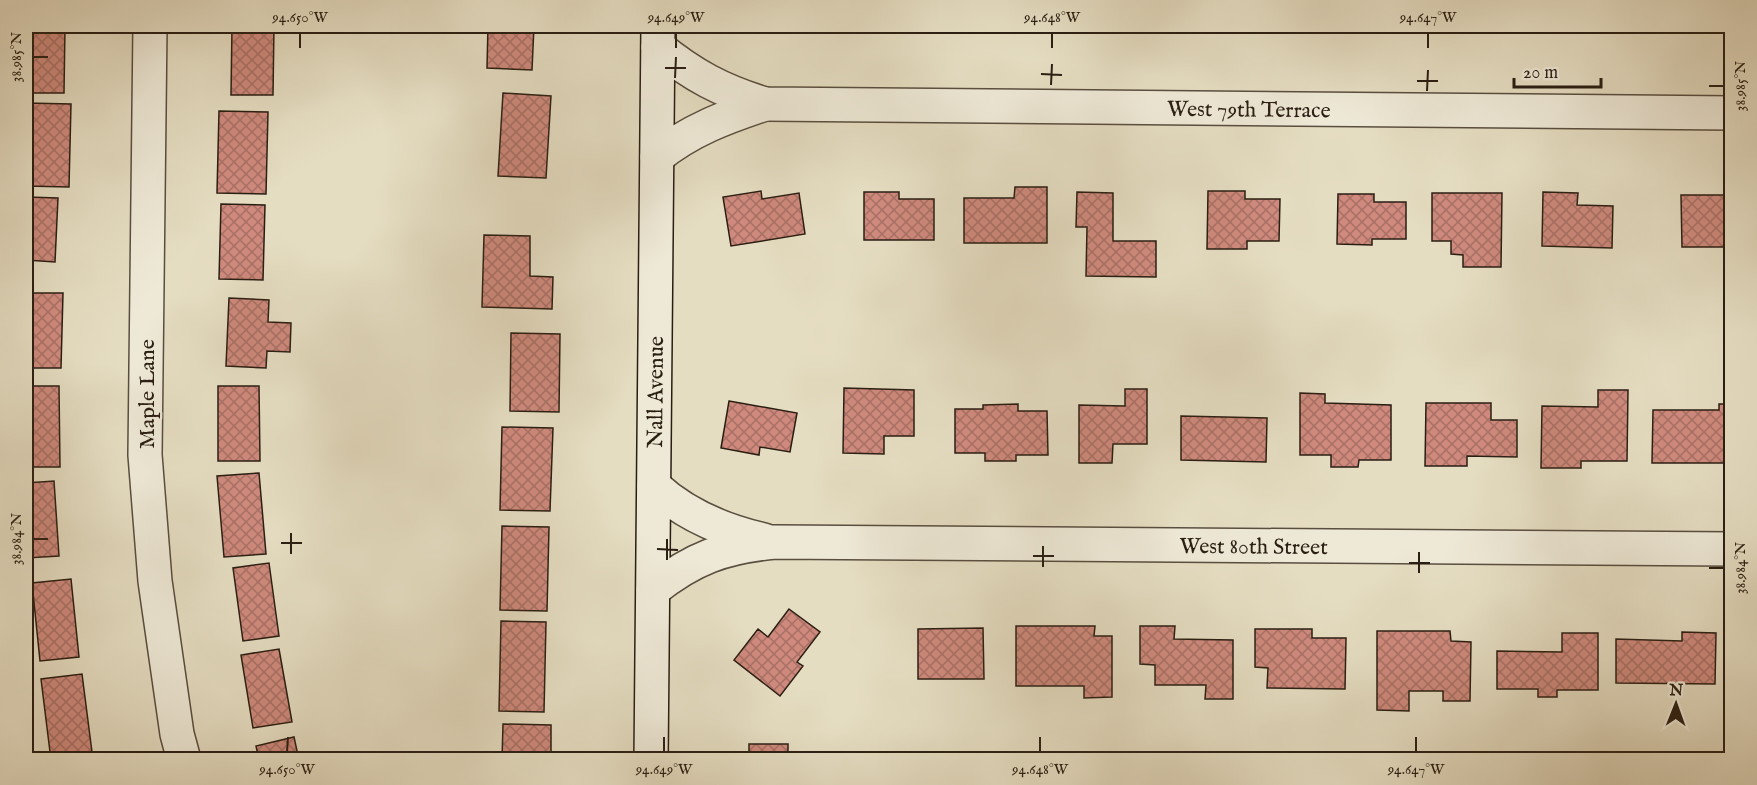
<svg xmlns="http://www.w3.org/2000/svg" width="1757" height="785" viewBox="0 0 1757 785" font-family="'IM FELL English',serif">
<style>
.building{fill:url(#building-cross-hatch);stroke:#2a1e13;stroke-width:1.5}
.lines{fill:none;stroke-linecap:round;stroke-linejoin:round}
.minor-casing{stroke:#594e3f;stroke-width:36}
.secondary-casing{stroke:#2a1e13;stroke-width:36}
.minor{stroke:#eee9d7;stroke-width:33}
.secondary{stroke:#eee9d7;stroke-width:33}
.ticks{fill:none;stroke:#2a1e13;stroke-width:2}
.labels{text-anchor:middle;stroke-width:4.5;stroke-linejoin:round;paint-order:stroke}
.street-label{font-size:22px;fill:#2a1e13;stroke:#eee9d7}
.neatline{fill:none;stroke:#2a1e13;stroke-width:2}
.ticks-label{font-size:15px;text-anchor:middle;fill:#2a1e13}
</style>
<defs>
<pattern id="building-cross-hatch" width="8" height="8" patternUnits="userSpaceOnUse" patternTransform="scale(1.5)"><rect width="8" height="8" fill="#cf8a7d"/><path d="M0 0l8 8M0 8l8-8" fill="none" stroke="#a87065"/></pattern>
</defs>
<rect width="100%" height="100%" fill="#e5ddc2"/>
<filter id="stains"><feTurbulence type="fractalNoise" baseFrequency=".00333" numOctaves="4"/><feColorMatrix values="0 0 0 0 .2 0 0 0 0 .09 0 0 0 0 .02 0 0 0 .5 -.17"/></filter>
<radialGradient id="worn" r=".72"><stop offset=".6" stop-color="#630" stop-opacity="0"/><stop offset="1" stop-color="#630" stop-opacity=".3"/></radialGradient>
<!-- building -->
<path class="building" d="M26,26H65L64,93H26Z
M232,26H274L273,95H231Z
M488,26H534L532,70L487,68Z
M1306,26H1345V29H1306Z
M503,93L551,96L546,178L498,176Z
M26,103L71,104L69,187L26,186Z
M219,111L268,112L266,194L217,193Z
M1015,187H1047V243H964V198H1014Z
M761,191L762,199L799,193L805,234L731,246L723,197Z
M1208,191H1245V199H1280L1279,241H1247V249H1207Z
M864,192H899V199H934V240H864Z
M1077,192L1113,193V241H1156V277L1086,276L1087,227H1076Z
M1543,192L1578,193L1577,205L1613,206L1612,248L1542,246Z
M1432,193H1502L1501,267H1463V255L1451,254V241H1432Z
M1338,194H1374V202H1406V239H1372V245L1337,244Z
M1681,195H1725L1726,205H1732V247H1682Z
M26,197L58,198L55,262L26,260Z
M221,204L265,205L263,280L219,279Z
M484,235L530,236V276L553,277L552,309L482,307Z
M26,293H63L61,368H26Z
M229,298L269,300L268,322L291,323L290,352L267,351L266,368L226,366Z
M511,333L560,334L559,412L510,411Z
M26,386H59L60,467H26Z
M218,386H259L260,461H218Z
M844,388L914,390V436H884V454L843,453Z
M1125,389H1147V444H1113L1112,463H1079V405L1125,406Z
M1598,390H1628L1627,461H1581V468H1541L1542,406L1598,407Z
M1300,393L1325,394V403L1391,405V460H1359L1358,467H1331V455H1300Z
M729,401L797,413L790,452L760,447L759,455L721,448Z
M1426,403H1491V420H1517V457L1467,456V466H1425Z
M1018,404V411H1047L1048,455H1016V461H985V453H955V409H983V405Z
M1719,404H1732V463H1652L1653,410H1719Z
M1181,416L1267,418L1266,462L1181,460Z
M502,427L553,428L550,511L500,510Z
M259,473L266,554L224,557L217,476Z
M54,481L59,556L26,558V483Z
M502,526L549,527L547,611L500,610Z
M269,563L279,636L243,641L233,568Z
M71,579L79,657L40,661L32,583Z
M789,609L820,632L797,662L803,666L780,696L734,660L758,629L768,637Z
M501,621L546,622L544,712L499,711Z
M1016,626H1095L1094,636H1112V697L1084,698V686H1016Z
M1140,626H1175L1174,639L1233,640V699H1205L1206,685H1155V665L1140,664Z
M983,628L984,679H918V629Z
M1255,629H1312V638H1346L1345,689L1267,688L1268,668L1255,667Z
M1377,631H1450L1451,641L1471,642L1470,701H1443V691H1409V711L1377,710Z
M1682,632L1716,633L1715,684L1616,683V639L1682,641Z
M1562,633H1598V690H1557V697H1538V689H1497V651L1562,652Z
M279,649L292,722L253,728L241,655Z
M82,674L93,760H51L41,679Z
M503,724L551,725V760H502Z
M294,737L299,760H259L256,746Z
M749,744H788V760H749Z"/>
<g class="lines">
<!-- minor casing -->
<g class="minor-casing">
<g id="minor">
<path d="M150,26L145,455L155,581L177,734L184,760"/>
<path id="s1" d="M658,47C692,75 722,91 765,104L1732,113"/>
<path d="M657,157C690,130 726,117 765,104"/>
<path d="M654,486C684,514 724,531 764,540"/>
<path id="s2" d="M653,590C693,558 724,547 775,542L1732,549"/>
</g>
</g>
<!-- secondary casing -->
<g class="secondary-casing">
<g id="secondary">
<path id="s3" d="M651,760L658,26"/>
</g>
</g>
<!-- minor -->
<use href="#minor" class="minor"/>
<!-- secondary -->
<use href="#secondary" class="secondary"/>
</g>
<!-- ticks -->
<path class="ticks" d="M300,48V33M676,48V33M1052,48V33M1428,48V33M33,57H48M665,68H686M1041,74L1062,75M675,78L676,57M1417,81H1438M1051,85L1052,64M1709,86H1724M1427,91L1428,70M33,539H48M281,543H302M657,549L678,550M291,554V533M1033,556H1054M667,560V539M1409,563H1430M1043,567V546M1709,568H1724M1419,573V552M287,752L288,737M664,752V737M1040,752V737M1416,752V737"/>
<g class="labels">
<!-- street labels -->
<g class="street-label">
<text dy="8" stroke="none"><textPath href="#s1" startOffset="606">West 79th Terrace</textPath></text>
<text dy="8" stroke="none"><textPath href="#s3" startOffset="368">Nall Avenue</textPath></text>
<text transform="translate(146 394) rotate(-90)" y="8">Maple Lane</text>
<text dy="8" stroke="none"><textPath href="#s2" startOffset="612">West 80th Street</textPath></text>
</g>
</g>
<!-- margin -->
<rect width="1757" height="785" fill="none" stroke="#e5ddc2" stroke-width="66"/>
<!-- north arrow -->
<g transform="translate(1676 704) rotate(1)" stroke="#eee9d7" stroke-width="4.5" paint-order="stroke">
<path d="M0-4.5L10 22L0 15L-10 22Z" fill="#2a1e13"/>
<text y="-9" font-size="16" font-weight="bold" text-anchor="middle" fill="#2a1e13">N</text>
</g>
<!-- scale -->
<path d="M1514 78v9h87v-9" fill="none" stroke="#2a1e13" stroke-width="3"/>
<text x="1523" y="78" font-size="18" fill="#2a1e13" stroke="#eee9d7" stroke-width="4.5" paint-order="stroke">20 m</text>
<rect x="33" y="33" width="1691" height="719" class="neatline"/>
<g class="ticks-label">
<text x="300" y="22">94.650°W</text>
<text x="676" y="22">94.649°W</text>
<text x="1052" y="22">94.648°W</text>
<text x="1428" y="22">94.647°W</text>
<text transform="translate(16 57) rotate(-90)" y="5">38.985°N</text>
<text transform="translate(1740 86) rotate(-90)" y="5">38.985°N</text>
<text transform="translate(16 539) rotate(-90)" y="5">38.984°N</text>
<text transform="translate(1740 568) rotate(-90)" y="5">38.984°N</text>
<text x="287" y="774">94.650°W</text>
<text x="664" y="774">94.649°W</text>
<text x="1040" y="774">94.648°W</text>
<text x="1416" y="774">94.647°W</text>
</g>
<rect width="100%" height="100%" filter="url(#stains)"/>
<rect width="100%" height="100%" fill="url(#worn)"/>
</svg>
